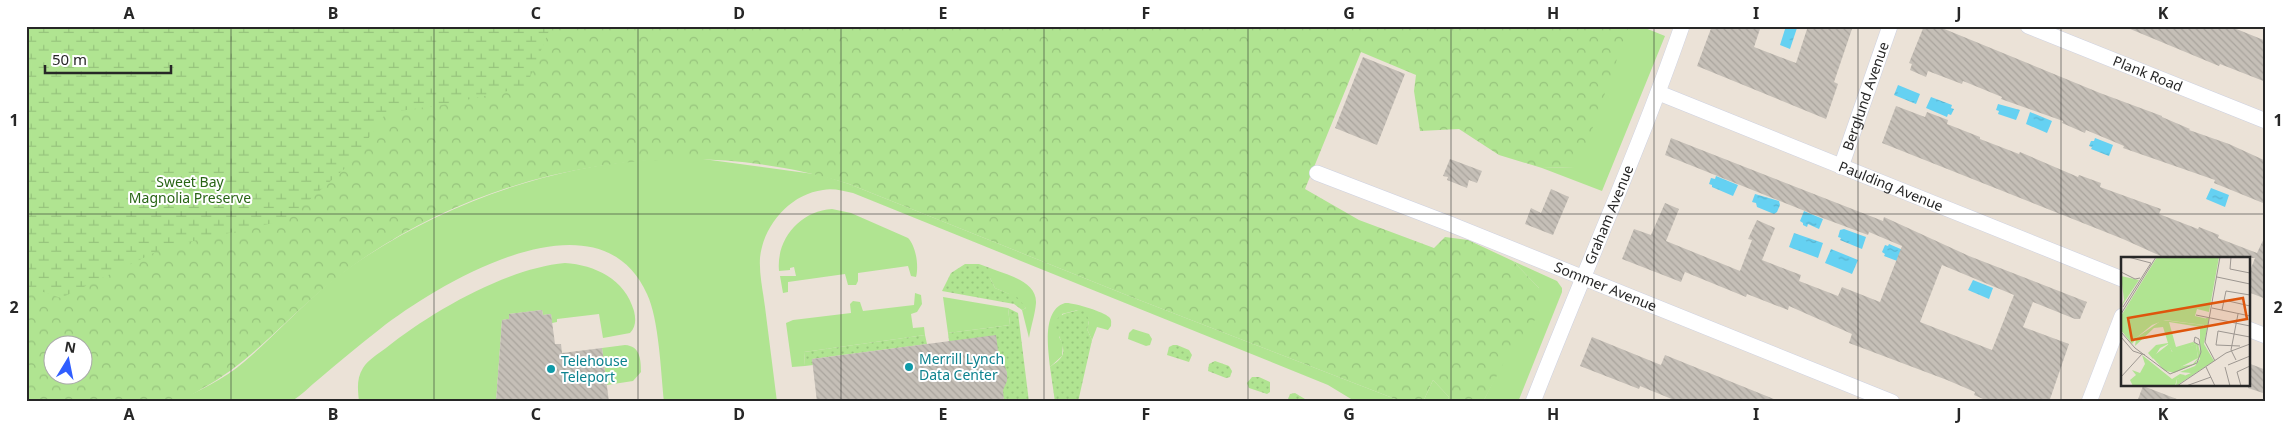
<svg xmlns="http://www.w3.org/2000/svg" width="2292" height="428" viewBox="0 0 2292 428" font-family="'Noto Sans',sans-serif">
<style>
.grass{fill:#b0e491}
.forest{fill:url(#forest-crowns);fill-rule:evenodd}
.wetland{fill:url(#wetland-marsh)}
.garden{fill:url(#garden-dots)}
.water{fill:url(#water-ripples)}
.building{fill:url(#building-back-hatch);fill-rule:evenodd}
.lines{fill:none;stroke-linecap:round;stroke-linejoin:round}
.minor-casing{stroke:#cdd1e1;stroke-width:16}
.minor{stroke:#fff;stroke-width:15}
.grid{fill:none;stroke:#272727;stroke-width:1;stroke-opacity:0.55}
.culture-dot{fill:#0f9aa8;stroke:#fff;stroke-width:2}
.labels{text-anchor:middle;stroke-width:4;stroke-linejoin:round;paint-order:stroke}
.street-label{font-size:14px;fill:#272727;stroke:#fff}
.park-label{font-size:14px;fill:#296516;stroke:#fff}
.culture-label{font-size:14px;fill:#0d838f;stroke:#fff;text-anchor:start}
.inset-road{fill:none;stroke:#9d9791;stroke-width:1}
.view{fill:#de560d;fill-opacity:0.15;stroke:#de560d;stroke-width:2.5}
.inset-edge{fill:none;stroke:#272727;stroke-width:2.5}
.neatline{fill:none;stroke:#272727;stroke-width:2}
.grid-label{font-size:16px;text-anchor:middle;font-weight:bold;fill:#272727}
</style>
<defs>
<pattern id="forest-crowns" width="20" height="18" patternUnits="userSpaceOnUse" patternTransform="scale(1.25)"><rect width="20" height="18" fill="#b0e491"/><path d="M2 6a3 3 0 1 1 6 0M12 15a3 3 0 1 1 6 0" fill="none" stroke="#97c47d"/></pattern>
<pattern id="wetland-marsh" width="20" height="14" patternUnits="userSpaceOnUse" patternTransform="scale(1.25)"><rect width="20" height="14" fill="#b0e491"/><path d="M1 5h8M5 5V1M11 12h8M15 12V8" fill="none" stroke="#97c47d"/></pattern>
<pattern id="garden-dots" width="8" height="8" patternUnits="userSpaceOnUse" patternTransform="scale(1.25)"><rect width="8" height="8" fill="#b0e491"/><path d="M2 2h.1M6 6h.1" fill="none" stroke="#97c47d" stroke-width="1.8" stroke-linecap="round"/></pattern>
<pattern id="water-ripples" width="26" height="14" patternUnits="userSpaceOnUse" patternTransform="scale(1.25)"><rect width="26" height="14" fill="#65d1f2"/><path d="M2 4q2-2 4 0t4 0M15 11q2-2 4 0t4 0" fill="none" stroke="#58b3d0"/></pattern>
<pattern id="building-back-hatch" width="6" height="6" patternUnits="userSpaceOnUse" patternTransform="scale(1.25)"><rect width="6" height="6" fill="#c5bfb7"/><path d="M-1 5l2 2M0 0l6 6M5-1l2 2" fill="none" stroke="#a9a49d"/></pattern>
</defs>
<rect width="100%" height="100%" fill="#ebe2d7"/>
<!-- grass -->
<path class="grass" d="M1544,26H1640L1665,36L1602,191L1542,168L1574,167Z
M703,159L821,175L849,184L1134,298L1403,402H1356L1328,385L853,193C843,191 833,188 823,190C790,194 763,226 760,258C759,274 763,291 765,307C769,339 773,370 777,402H664C661,373 659,319 647,294C599,187 440,282 380,329C359,345 339,362 319,379C310,386 302,395 292,401C285,405 191,402 175,402C199,391 224,379 244,362C277,334 306,300 342,273C428,210 540,168 646,160C665,158 684,159 703,159Z
M832,209L851,213L908,238C916,246 919,266 916,277L911,276L908,266L858,273V281L856,285H848L845,274L788,282V292L783,293L780,276H796L794,267L790,268V270L779,271C776,239 800,211 832,209Z
M1513,261L1557,281L1562,288V292L1518,402H1483L1539,288Z
M565,263C595,265 625,279 634,311C636,319 636,327 630,333L603,338L599,314L557,319V322L552,323L551,314L543,315L542,310L509,314V319L502,320L496,402H359C358,390 356,379 363,368C368,360 378,354 386,348C431,312 507,268 565,263Z
M990,268C1007,275 1037,281 1036,303C1035,315 1031,326 1029,338L1022,310L1026,308L1009,294L995,288L990,278Z
M915,293L921,295L922,304L917,312L911,314L913,328L924,327L925,335L804,352L805,366L792,367L786,323L793,320L851,313L850,304L853,301L860,302L863,311L914,305Z
M943,297L1008,308L1010,325L948,333Z
M1065,303C1073,302 1104,312 1109,317C1112,320 1111,322 1111,326L1108,330L1097,327L1092,340L1087,329L1089,322L1078,310L1062,314L1059,337L1063,344L1062,356L1050,367C1048,348 1042,310 1065,303Z
M1133,329L1149,334L1152,339L1150,345L1146,346L1128,339L1129,333Z
M625,345C640,346 641,359 641,372L633,381L607,385L602,348Z
M1433,380L1449,397L1448,402H1423Z"/>
<!-- forest -->
<path class="forest" d="M26,26H1629L1584,152L1578,149L1574,167L1542,168L1499,155L1459,129L1420,131L1414,91L1416,75L1361,52L1305,189L1359,220L1434,248L1445,237L1468,240L1513,261L1539,288L1537,317L1503,364L1483,402H1448L1449,397L1433,380L1423,402H1403L1134,298L849,184C670,127 459,171 317,294C279,327 247,364 203,388C195,393 184,400 175,402C161,404 144,402 130,402C95,402 61,402 26,402ZM52,346H82V376H52Z"/>
<!-- wetland -->
<path class="wetland" d="M26,26H551L526,87L447,104L386,113L352,162L287,220L166,247L61,298L26,286Z"/>
<!-- garden -->
<path class="garden" d="M965,264H979L990,268V278L995,288L1017,297L1026,308L1022,310L1014,304L942,291L951,273Z
M1008,308L1018,313L1029,402H1004C1004,398 1002,393 1003,390C1004,384 1008,381 1007,375C1006,353 966,347 949,341L948,333L1010,325Z
M1078,310L1084,311C1089,318 1090,321 1087,329L1092,340L1078,402H1055L1050,367C1054,364 1060,360 1062,356C1069,343 1045,324 1062,315C1067,312 1073,312 1078,310Z
M925,335L927,344L812,359L813,365L805,366L804,352Z
M1173,345H1177L1189,350L1192,355L1189,362L1167,355L1169,347Z
M1215,361L1229,366L1232,371L1230,377L1226,378L1208,371L1209,364Z
M1252,377H1259L1270,382V392L1267,394L1249,388L1247,383Z
M1295,393L1310,402H1287L1290,394Z"/>
<!-- water -->
<path class="water" d="M1786,26H1796L1797,28L1790,49L1780,45Z
M1898,85L1920,94L1916,104L1894,95Z
M1931,97L1952,105L1951,108L1954,109L1951,115L1948,114L1947,117L1926,108Z
M1998,104L2020,110L2016,120L1998,114L1999,111L1996,110Z
M2030,112L2052,121L2047,133L2026,124Z
M2095,138L2113,145L2109,156L2091,149L2092,147L2089,146L2091,141H2094Z
M1716,176L1738,185L1733,196L1712,187V185L1709,184L1711,178L1715,179Z
M2211,188L2229,195L2225,207L2206,199Z
M1755,194L1779,201L1780,205L1777,212L1774,214L1757,207L1756,203L1752,202Z
M1804,211L1823,219L1819,229L1808,224L1807,227L1803,225V223L1800,221Z
M1844,229L1866,237L1862,249L1840,240L1841,238L1838,237L1840,230Z
M1794,233L1823,243L1818,258L1789,247Z
M1889,244L1910,253L1905,264L1884,256L1885,254L1882,252L1885,245L1888,246Z
M1831,249L1858,260L1852,274L1825,263Z
M1973,280L1993,288L1989,299L1968,290Z"/>
<!-- building -->
<path class="building" d="M1712,26H1761L1754,47L1796,63L1808,26H1853L1834,82L1838,84L1826,119L1697,66Z
M1924,26H1937L2100,93L2162,116V117L2190,129L2189,130L2229,144L2266,161V195L2263,203L2214,183L2215,180L2123,148L2124,146L2086,130L2085,133L2062,123L2063,121L2001,99L2002,97L1963,81L1962,84L1928,71L1926,77L1910,70L1912,64L1909,63Z
M2123,26H2229L2266,41V82L2220,64L2219,66Z
M1363,57L1405,74L1377,145L1335,128Z
M1896,106L1925,117L1927,112L1948,120L1947,124L1980,137V139L2019,154L2020,152L2078,177L2079,175L2101,183L2100,187L2161,209L2159,214L2198,229L2199,227L2219,235L2218,238L2257,253L2266,234V299L2248,292V276L2255,258H2165L2123,239L1882,143Z
M1671,138L1883,221L1884,217L1969,256L2087,302L2080,319H2075L2033,302L2023,327L2069,344L2049,402H1990L1974,395L1975,392L1947,380L1849,343L1852,334L1789,306L1788,310L1747,294L1746,297L1685,272L1681,282L1622,259L1634,229L1651,235L1665,203L1679,209L1666,241L1740,271L1752,240L1748,239L1757,220L1775,228L1762,260L1801,275L1799,281L1838,296L1842,287L1880,302L1902,246L1869,232L1868,235L1820,217L1665,155ZM1942,265L2014,295L1992,350L1920,322Z
M1450,159L1482,171L1477,183L1469,180L1467,188L1447,180L1448,177L1443,176Z
M1551,189L1569,197L1553,235L1525,224L1531,208L1541,213Z
M542,310L543,315L551,314L555,344H561L562,353L602,348L609,402H496L502,320L509,319V314Z
M996,335L999,358L1005,366L1007,373V381L1003,390L1004,402H817L812,359Z
M1592,337L1661,365L1665,355L1781,402H1679L1640,386L1639,389L1580,366Z
M2248,363L2266,370V394L2248,388Z
M2143,386L2182,401V402H2137Z"/>
<g class="lines">
<!-- minor casing -->
<g class="minor-casing">
<g id="minor">
<path id="s1" d="M2028,26L2266,121"/>
<path id="s2" d="M1659,93L2122,279"/>
<path id="s3" d="M1841,167L1890,26"/>
<path id="s4" d="M1317,173L1450,224L1892,402"/>
<path d="M2248,329L2266,336"/>
<path id="s5" d="M1533,402C1582,276 1638,153 1682,26"/>
<path d="M2089,402L2122,316"/>
</g>
</g>
<!-- minor -->
<use href="#minor" class="minor"/>
</g>
<!-- grid -->
<path class="grid" d="M231,26V402M434,26V402M638,26V402M841,26V402M1044,26V402M1248,26V402M1451,26V402M1654,26V402M1858,26V402M2061,26V402M26,214H2266"/>
<!-- markers -->
<g class="culture-dot">
<circle cx="909" cy="367" r="5"/>
<circle cx="551" cy="369" r="5"/>
</g>
<g class="labels">
<!-- street labels -->
<g class="street-label">
<text dy="5" stroke="none"><textPath href="#s1" startOffset="129">Plank Road</textPath></text>
<text dy="5" stroke="none"><textPath href="#s3" startOffset="75">Berglund Avenue</textPath></text>
<text dy="5" stroke="none"><textPath href="#s2" startOffset="250">Paulding Avenue</textPath></text>
<text dy="5" stroke="none"><textPath href="#s5" startOffset="202">Graham Avenue</textPath></text>
<text dy="5" stroke="none"><textPath href="#s4" startOffset="310">Sommer Avenue</textPath></text>
</g>
<!-- park labels -->
<g class="park-label">
<text x="190" y="187">Sweet Bay<tspan x="190" dy="16">Magnolia Preserve</tspan></text>
</g>
<!-- culture labels -->
<g class="culture-label">
<text x="919" y="364">Merrill Lynch<tspan x="919" dy="16">Data Center</tspan></text>
<text x="561" y="366">Telehouse<tspan x="561" dy="16">Teleport</tspan></text>
</g>
</g>
<!-- overview -->
<g transform="translate(2121 257)">
<rect width="129" height="129" fill="#ebe2d7"/>
<path d="M85,61H88L83,87L93,104L55,129L56,122L70,116L59,115L74,109L79,102V70L48,65L55,90L72,85L77,87L79,95V99L74,107L53,116L43,113L72,107L77,101L75,87L52,96L47,87L39,91L32,102L27,96L35,88L47,86L42,70L33,71L14,89L15,82L11,87L0,73L15,81L41,63L82,68L84,71Z" fill="#b0e491"/>
<path d="M36,0H98L88,55L76,52L74,59L87,62L84,72L83,68L44,63L31,68L15,81L7,80L0,73V59ZM0,19L18,23L0,50L3,43ZM48,87L51,95L75,87L77,101L50,115L43,113L31,100ZM21,98L51,122L59,117L64,118L63,120L56,122L54,129H12L9,123L15,118L11,113L19,116L24,107Z" fill="#b0e491"/>
<path d="M43 19a8 8 0 1 1 16 0a8 8 0 1 1-16 0ZM22,40H28V51L35,57L34,61L9,75L5,64L19,52Z" fill="#b0e491"/>
<path class="inset-road" d="M7,0L30,6M110,0L109,12L129,16M0,15L14,22L19,21M96,20L129,27M103,43L129,49M2,50L30,6M91,51L129,59M101,53L105,34L129,38M0,57L35,0M75,58L129,69M0,75L14,91L49,117L76,106L80,95L78,82L74,80L73,85L78,88M0,80L12,94L24,98M119,89L95,88L97,74L129,80M115,103L110,93L117,57M94,104L84,85L99,0M107,108L129,99M85,110L94,129M104,110L109,129M0,120L21,97M56,129L105,96L129,87M65,129L90,120M120,129L116,115L129,109"/>
<path class="view" d="M122,41L126,62L11,83L7,61Z"/>
<rect width="129" height="129" class="inset-edge"/>
</g>
<!-- border -->
<rect width="2292" height="428" fill="none" stroke="#ffffff" stroke-width="55"/>
<!-- north arrow -->
<g transform="translate(68 360) rotate(10)"><circle r="24" fill="#ffffff" stroke="#a9a9a9"/>
<path d="M0-4L9 19L0 12L-9 19Z" fill="#305eff"/>
<text y="-8" font-size="14" font-weight="bold" text-anchor="middle" fill="#272727">N</text>
</g>
<!-- scale -->
<path d="M45 65v8h126v-8" fill="none" stroke="#272727" stroke-width="2.5"/>
<text x="52" y="65" font-size="15" fill="#272727" stroke="#ffffff" stroke-width="4" paint-order="stroke">50 m</text>
<rect x="28" y="28" width="2236" height="372" class="neatline"/>
<g class="grid-label">
<text x="129" y="19">A</text>
<text x="333" y="19">B</text>
<text x="536" y="19">C</text>
<text x="739" y="19">D</text>
<text x="943" y="19">E</text>
<text x="1146" y="19">F</text>
<text x="1349" y="19">G</text>
<text x="1553" y="19">H</text>
<text x="1756" y="19">I</text>
<text x="1959" y="19">J</text>
<text x="2163" y="19">K</text>
<text x="14" y="126">1</text>
<text x="2278" y="126">1</text>
<text x="14" y="313">2</text>
<text x="2278" y="313">2</text>
<text x="129" y="420">A</text>
<text x="333" y="420">B</text>
<text x="536" y="420">C</text>
<text x="739" y="420">D</text>
<text x="943" y="420">E</text>
<text x="1146" y="420">F</text>
<text x="1349" y="420">G</text>
<text x="1553" y="420">H</text>
<text x="1756" y="420">I</text>
<text x="1959" y="420">J</text>
<text x="2163" y="420">K</text>
</g>
</svg>
